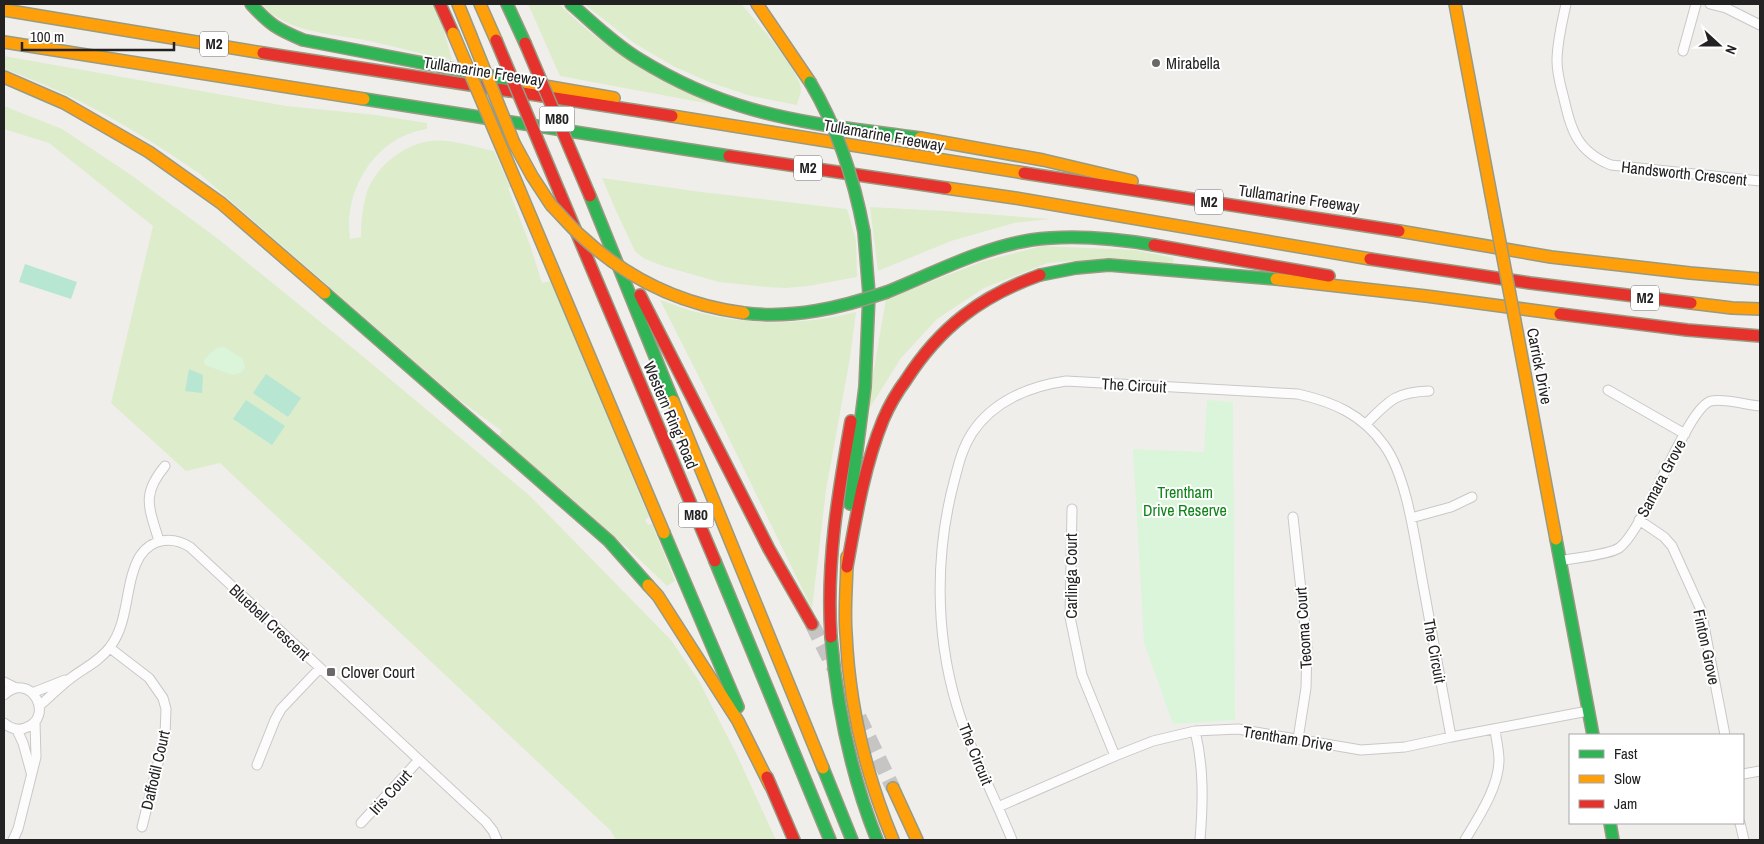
<svg xmlns="http://www.w3.org/2000/svg" width="1764" height="844" viewBox="0 0 1764 844" font-family="'Archivo Narrow',sans-serif">
<style>
.grass{fill:#ddeccb}
.park{fill:#daf5da}
.pitch{fill:#b7e6d2}
.lines{fill:none;stroke-linecap:round;stroke-linejoin:round}
.highway-tunnel{stroke:#c7c5c3;stroke-width:15;stroke-dasharray:15 8;stroke-linecap:butt}
.street-casing{stroke:#c9c8c7;stroke-width:11}
.fast-casing{stroke:#999a82;stroke-width:14}
.slow-casing{stroke:#999a82;stroke-width:14}
.jam-casing{stroke:#999a82;stroke-width:14}
.street{stroke:#fdfcfc;stroke-width:9}
.fast{stroke:#30b455;stroke-width:11}
.slow{stroke:#ff9f0a;stroke-width:11}
.jam{stroke:#e5322d;stroke-width:11}
.fast-bridge-casing{stroke:#999a82;stroke-width:14;stroke-linecap:butt}
.slow-bridge-casing{stroke:#999a82;stroke-width:14;stroke-linecap:butt}
.jam-bridge-casing{stroke:#999a82;stroke-width:14;stroke-linecap:butt}
.fast-bridge{stroke:#30b455;stroke-width:11}
.slow-bridge{stroke:#ff9f0a;stroke-width:11}
.jam-bridge{stroke:#e5322d;stroke-width:11}
.poi-dot{fill:#6a6968;stroke:#fff;stroke-width:2}
.labels{text-anchor:middle;stroke-width:4;stroke-linejoin:round;paint-order:stroke}
.shield{fill:#fff;stroke:#646464;stroke-width:1}
.shield-label{font-size:15px;font-weight:bold;fill:#222}
.poi-label{font-size:16px;fill:#222;stroke:#fff;text-anchor:start}
.street-label{font-size:16px;fill:#222;stroke:#fff}
.park-label{font-size:16px;fill:#0c8416;stroke:#fff}
</style>
<rect width="100%" height="100%" fill="#f0eeeb"/>
<!-- grass -->
<path class="grass" d="M261,4H433L444,31L452,60C424,55 397,47 369,41C331,33 289,34 261,4Z
M528,4H559C604,49 658,82 716,105L560,76Z
M584,4H741C754,18 800,72 801,89C801,94 798,100 797,105L751,96L709,82L673,66L634,43Z
M4,56L286,106L376,115L427,123V129C376,136 343,190 350,239L361,237C361,223 362,209 366,195C374,168 402,145 430,141C448,138 476,147 494,151L510,187L508,188L530,245L542,283L551,281L649,517L645,520L648,525L652,524L675,581L667,586C613,533 556,484 498,437L502,431L458,399L200,174C138,131 75,94 4,69Z
M4,106L62,129L131,175L217,238L360,354L530,496L671,640L699,681L736,753L776,840H616L611,831L220,463L186,471L111,403L153,226L49,143L4,129Z
M602,178L701,192L847,209L856,240L857,277L808,286L786,288L766,287L719,282L663,266L643,258L635,251L616,211Z
M870,207L946,211L1050,219L1014,223L951,241L878,271Z
M1042,246L1134,250L1174,258L1172,265L1109,258L1048,263L984,288L937,319L901,358L866,414L886,299L984,261Z
M660,300C673,304 686,310 700,313C752,326 804,325 856,312L850,358L826,490L812,609L703,385Z"/>
<!-- park -->
<path class="park" d="M224,347L242,358L245,367L242,372L233,375L205,365L204,360C211,353 214,347 224,347Z
M1207,400L1233,402L1235,720L1173,724L1144,643L1133,449L1204,452Z"/>
<!-- pitch -->
<path class="pitch" d="M25,264L77,282L71,299L19,282Z
M189,369L203,375L202,393L185,391Z
M266,374L301,398L288,417L253,393Z
M246,400L285,426L272,445L233,419Z"/>
<g class="lines">
<!-- highway-tunnel -->
<path class="highway-tunnel" d="M812,624L834,668
M859,717L893,788"/>
<!-- street casing -->
<g class="street-casing">
<path id="street" d="M1566,4C1562,23 1557,42 1557,61C1557,73 1560,84 1563,95C1571,129 1576,151 1611,165L1760,181
M1710,4L1726,8L1760,25
M1683,51L1696,4
M1608,390L1685,434
M1366,424C1389,401 1395,392 1429,391
M1072,509L1070,617L1082,675L1115,756
M1293,517L1307,645L1306,688L1298,739
M1411,518L1451,507L1472,497
M1639,520L1664,537L1672,546L1701,610L1725,735
M159,541C149,507 141,495 165,466
M1560,561C1574,558 1608,555 1619,548C1646,528 1687,407 1711,401C1724,398 1747,405 1760,406
M110,648L149,678L163,698L166,709L165,735L142,827
M4,682L16,688
M32,693L65,680
M4,695C31,670 56,718 25,728C17,731 10,728 4,723
M39,706C50,697 60,686 71,678C84,668 100,661 110,647C130,621 124,583 140,556C152,538 173,536 190,547L486,822L493,831L497,840
M17,730L23,743L31,772
M1195,731C1204,767 1203,803 1200,840
M257,765L275,720L281,709L320,668
M1743,774L1760,771
M998,807L1115,756L1153,741L1195,731L1238,729L1361,750L1405,747L1451,737L1588,711
M361,823L418,761
M1740,823L1744,840
M13,840L18,829L36,757L35,722
M1012,840C994,795 970,751 956,703C935,631 935,551 955,478C959,462 963,447 972,433C993,401 1030,386 1066,381L1298,394C1333,402 1362,414 1384,445C1407,476 1415,541 1422,579C1432,632 1441,684 1451,737
M1465,840C1478,818 1499,787 1499,760C1499,750 1496,739 1495,729"/>
</g>
<!-- fast casing -->
<g class="fast-casing">
<path id="fast" d="M251,4C270,25 277,29 303,40L527,83
M507,4L525,43
M571,4C593,23 614,44 639,59C673,80 712,98 751,109C806,125 864,130 920,138
M364,99L729,156
M590,196L673,401
M1040,275L1076,268L1109,265L1276,279
M887,292C934,273 981,248 1031,240C1072,234 1113,238 1154,245
M325,293L609,541L648,585
M850,504L865,387L869,294L864,232
M664,533L738,707
M1556,539L1593,735
M715,561L830,840
M831,637C837,707 851,775 877,840
M823,768L852,840
M1610,823L1613,840"/>
</g>
<!-- slow casing -->
<g class="slow-casing">
<path id="slow" d="M458,4L471,36
M480,4L496,40
M757,4L810,82
M1455,4L1495,216
M4,10L263,53
M4,42L364,99
M4,77L64,103L149,152L221,203L325,293
M527,83L614,98
M672,116L1024,173
M920,138L1043,160L1132,181
M514,143L532,176L551,205
M517,184L664,533
M946,188L1015,198L1370,259
M1399,231L1551,257L1690,273L1760,279
M1276,279L1426,296L1560,314
M1691,303L1732,308L1760,309
M1515,321L1556,539
M673,401L823,768
M847,557C847,582 844,608 846,633C849,704 866,775 893,840
M648,585L658,596L738,721L770,785
M893,788L917,840"/>
</g>
<!-- jam casing -->
<g class="jam-casing">
<path id="jam" d="M440,4L453,33
M263,53L672,116
M729,156L946,188
M1024,173L1399,231
M559,191L715,561
M1154,245L1329,276
M1370,259L1530,283L1691,303
M640,295L769,549L812,624
M1560,314L1687,330L1760,336
M847,567C856,517 864,467 883,420C889,406 897,392 906,380C940,327 981,296 1040,275
M831,637C826,564 838,493 851,421
M767,777L794,840"/>
</g>
<!-- street -->
<use href="#street" class="street"/>
<!-- fast -->
<use href="#fast" class="fast"/>
<!-- slow -->
<use href="#slow" class="slow"/>
<!-- jam -->
<use href="#jam" class="jam"/>
<!-- fast-bridge casing -->
<g class="fast-bridge-casing">
<path id="fast-bridge" d="M810,82C838,129 854,178 864,232
M744,313C793,319 840,308 887,292"/>
</g>
<!-- slow-bridge casing -->
<g class="slow-bridge-casing">
<path id="slow-bridge" d="M453,33L517,184
M471,36L514,143
M551,205C561,215 570,226 580,235C626,278 682,305 744,313
M1495,216L1515,321"/>
</g>
<!-- jam-bridge casing -->
<g class="jam-bridge-casing">
<path id="jam-bridge" d="M496,40L559,191
M525,43L590,196"/>
</g>
<!-- fast-bridge -->
<use href="#fast-bridge" class="fast-bridge"/>
<!-- slow-bridge -->
<use href="#slow-bridge" class="slow-bridge"/>
<!-- jam-bridge -->
<use href="#jam-bridge" class="jam-bridge"/>
</g>
<!-- markers -->
<g class="poi-dot">
<circle cx="1156" cy="63" r="5"/>
<rect x="326" y="667" width="10" height="10" rx="2.5"/>
</g>
<g class="labels">
<!-- shield labels -->
<g class="shield">
<rect x="200" y="31.5" width="28" height="25" rx="4"/>
<rect x="539.5" y="106.5" width="35" height="25" rx="4"/>
<rect x="794" y="155.5" width="28" height="25" rx="4"/>
<rect x="1195" y="189.5" width="28" height="25" rx="4"/>
<rect x="1631" y="285.5" width="28" height="25" rx="4"/>
<rect x="678.5" y="502.5" width="35" height="25" rx="4"/>
</g>
<g class="shield-label">
<text x="214" y="49">M2</text>
<text x="557" y="124">M80</text>
<text x="808" y="173">M2</text>
<text x="1209" y="207">M2</text>
<text x="1645" y="303">M2</text>
<text x="696" y="520">M80</text>
</g>
<!-- poi labels -->
<g class="poi-label">
<text x="1166" y="69">Mirabella</text>
<text x="341" y="678">Clover Court</text>
</g>
<!-- street labels -->
<g class="street-label">
<text transform="translate(484 71) rotate(9)" y="6">Tullamarine Freeway</text>
<text transform="translate(884 135) rotate(10)" y="6">Tullamarine Freeway</text>
<text transform="translate(1684 173) rotate(6)" y="6">Handsworth Crescent</text>
<text transform="translate(1299 198) rotate(8)" y="6">Tullamarine Freeway</text>
<text transform="translate(1540 366) rotate(79)" y="6">Carrick Drive</text>
<text transform="translate(1134 385) rotate(3)" y="6">The Circuit</text>
<text transform="translate(671 415) rotate(67)" y="6">Western Ring Road</text>
<text transform="translate(1661 478) rotate(-62)" y="6">Samara Grove</text>
<text transform="translate(1071 576) rotate(-90)" y="6">Carlinga Court</text>
<text transform="translate(270 622) rotate(43)" y="6">Bluebell Crescent</text>
<text transform="translate(1303 628) rotate(-94)" y="6">Tecoma Court</text>
<text transform="translate(1707 647) rotate(78)" y="6">Finton Grove</text>
<text transform="translate(1435 651) rotate(80)" y="6">The Circuit</text>
<text transform="translate(1288 738) rotate(9)" y="6">Trentham Drive</text>
<text transform="translate(976 754) rotate(68)" y="6">The Circuit</text>
<text transform="translate(155 770) rotate(-77)" y="6">Daffodil Court</text>
<text transform="translate(390 792) rotate(-48)" y="6">Iris Court</text>
</g>
<!-- park labels -->
<g class="park-label">
<text x="1185" y="498">Trentham<tspan x="1185" dy="18">Drive Reserve</tspan></text>
</g>
</g>
<!-- border -->
<rect width="1764" height="844" fill="none" stroke="#222222" stroke-width="10"/>
<!-- legend -->
<rect x="1569" y="734" width="175" height="90" fill="#ffffff" stroke="#a7a7a7"/>
<rect x="1579" y="750" width="25" height="8" fill="#30b455" stroke="#a7a7a7"/>
<text x="1614" y="759" font-size="15" fill="#222222">Fast</text>
<rect x="1579" y="775" width="25" height="8" fill="#ff9f0a" stroke="#a7a7a7"/>
<text x="1614" y="784" font-size="15" fill="#222222">Slow</text>
<rect x="1579" y="800" width="25" height="8" fill="#e5322d" stroke="#a7a7a7"/>
<text x="1614" y="809" font-size="15" fill="#222222">Jam</text>
<!-- north arrow -->
<g transform="translate(1719 45) rotate(111)" stroke="#ffffff" stroke-width="4" paint-order="stroke">
<path d="M0-4L9 19L0 12L-9 19Z" fill="#222222"/>
<text y="-8" font-size="14" font-weight="bold" text-anchor="middle" fill="#222222">N</text>
</g>
<!-- scale -->
<path d="M22 42v8h152v-8" fill="none" stroke="#222222" stroke-width="2.5"/>
<text x="30" y="42" font-size="15" fill="#222222" stroke="#ffffff" stroke-width="4" paint-order="stroke">100 m</text>
</svg>
